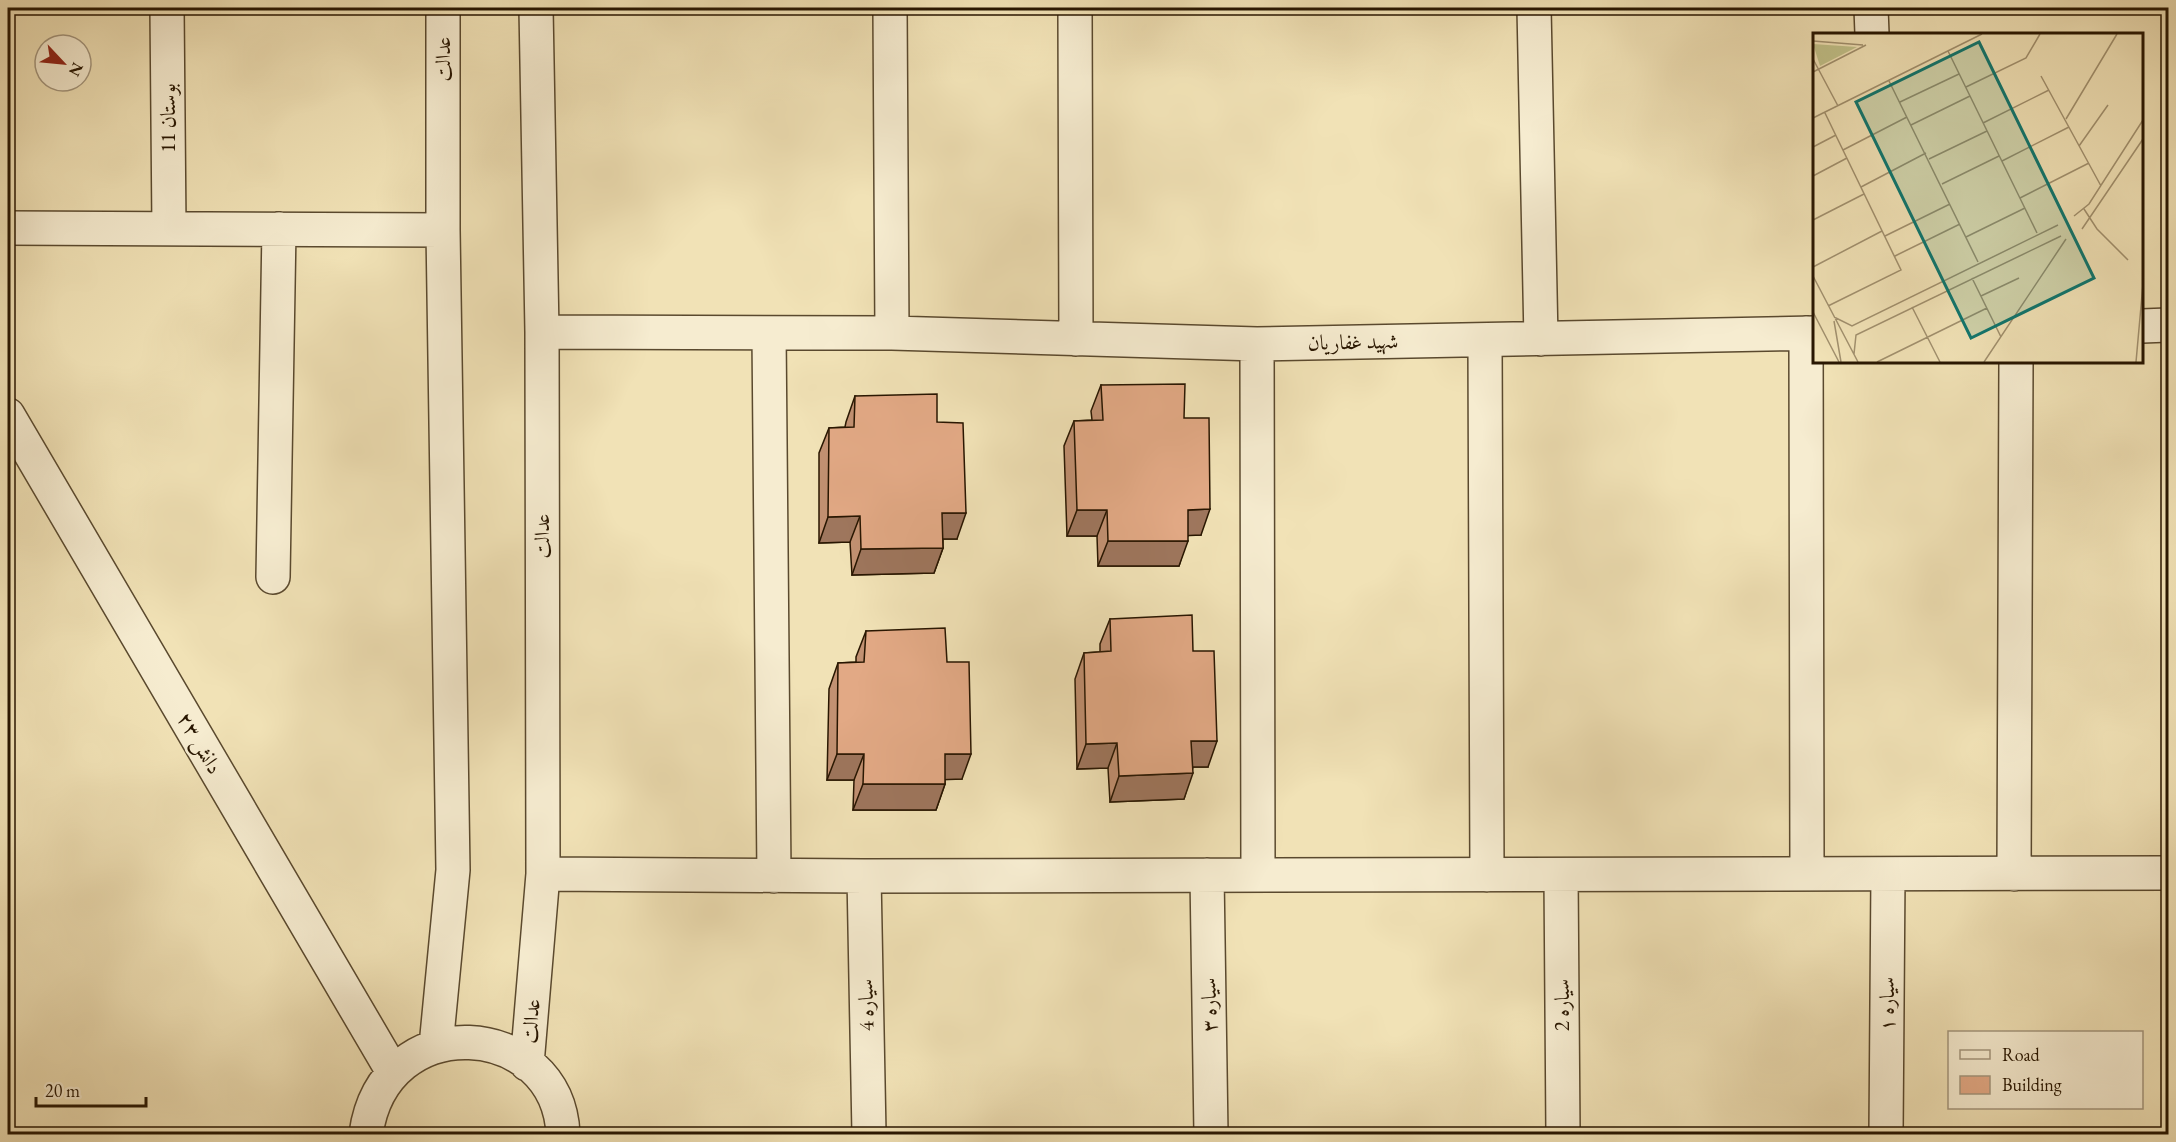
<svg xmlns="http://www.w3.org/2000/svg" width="2176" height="1142" viewBox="0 0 2176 1142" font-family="'EB Garamond',Amiri,serif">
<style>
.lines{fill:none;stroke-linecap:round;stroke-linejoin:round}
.minor-casing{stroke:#5a492e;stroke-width:36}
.minor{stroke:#f6ecd0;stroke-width:33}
.wall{fill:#c29172;stroke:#281601;stroke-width:1.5}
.shaded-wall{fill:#9e765d;stroke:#281601;stroke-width:1.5}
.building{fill:#e2a985;stroke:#281601;stroke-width:1.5}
.labels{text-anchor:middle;stroke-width:5;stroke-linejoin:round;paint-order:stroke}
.street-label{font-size:21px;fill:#281601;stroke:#f6ecd0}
.inset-road{fill:none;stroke:#a1906e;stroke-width:1.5}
.view{fill:#0f766e;fill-opacity:0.15;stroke:#0f766e;stroke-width:3}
.inset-edge{fill:none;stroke:#281601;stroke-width:3}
</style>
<rect width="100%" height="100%" fill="#f1e2b6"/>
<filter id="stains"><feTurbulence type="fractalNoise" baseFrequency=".00333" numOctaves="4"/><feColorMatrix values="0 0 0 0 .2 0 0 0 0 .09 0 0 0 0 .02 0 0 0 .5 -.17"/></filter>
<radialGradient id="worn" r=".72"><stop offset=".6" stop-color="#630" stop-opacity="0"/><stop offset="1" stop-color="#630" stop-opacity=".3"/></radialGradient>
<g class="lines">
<!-- minor casing -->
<g class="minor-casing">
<path id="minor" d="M167,8L169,229
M890,8L892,333
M1075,8L1076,339
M1534,8L1541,339
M1871,8L1872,34
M8,228L443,230
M2142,326L2168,325
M542,332L892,333L1257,344L1814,333
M769,333L774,876
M1806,333L1807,874
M1485,340L1487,875
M1257,344L1258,875
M8,415L393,1072
M273,577L279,229
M543,874L864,876L2168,873
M2014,874L2016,362
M1207,875L1211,1134
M1561,875L1563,1134
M864,876L869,1134
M436,1046L453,870L443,230V8
M527,1064L543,874L542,332L536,8
M366,1134C384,1005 558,1019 563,1134
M1886,1134L1888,874"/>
</g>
<!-- minor -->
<use href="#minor" class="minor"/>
</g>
<!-- wall -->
<path class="wall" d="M1101,385L1184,418L1201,535H1188L1179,566H1098L1097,536H1067L1064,446L1074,421L1092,420L1091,411Z
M855,396L937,422L957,539H943V548L934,573L852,575L850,542L819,543V453L829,428L845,427L846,422Z
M1110,619L1193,651L1208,767H1193L1184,799L1110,802L1108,768L1077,769L1075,679L1084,653L1100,652V644Z
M866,631L947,662L962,779H945V784L936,810H853L854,780H827L829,689L838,663L856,662V657Z"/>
<!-- shaded-wall -->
<path class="shaded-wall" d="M1210,509L1201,535L1179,536L1188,510Z
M1077,510H1107L1097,536H1067Z
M942,513H966L957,539H933Z
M860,516L850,542L819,543L828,517Z
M1108,541H1188L1179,566H1098Z
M943,548L934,573L852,575L861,549Z
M1191,741H1217L1208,767H1182Z
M1117,743L1108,768L1077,769L1086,744Z
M837,754H864L854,780H827Z
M945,754H971L962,779L936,780Z
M1193,773L1184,799L1110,802L1119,776Z
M863,784H945L936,810H853Z"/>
<!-- building -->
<path class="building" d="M1185,384L1184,418H1209L1210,509L1188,510V541H1108L1107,510H1077L1074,421L1103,420L1101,385Z
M937,394V422L963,423L966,513H942L943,548L861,549L860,516L828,517L829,428L854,427L855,396Z
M1192,615L1193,651H1214L1217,741H1191L1193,773L1119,776L1117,743L1086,744L1084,653L1111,651L1110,619Z
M945,628L947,662H969L971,754H945V784H863L864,754H837L838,663L864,662L866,631Z"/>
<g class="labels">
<!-- street labels -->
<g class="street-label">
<text transform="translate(443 59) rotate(-90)" y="7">عدالت</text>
<text transform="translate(168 118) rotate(-90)" y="7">بوستان 11</text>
<text transform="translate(1353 342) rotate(-1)" y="7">شهید غفاریان</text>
<text transform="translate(542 536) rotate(-90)" y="7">عدالت</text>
<text transform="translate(200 743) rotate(60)" y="7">دانش ۲۳</text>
<text transform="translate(1887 1004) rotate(-90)" y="7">سیاره ۱</text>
<text transform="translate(866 1005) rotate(-91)" y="7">سیاره 4</text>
<text transform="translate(1209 1005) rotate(-91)" y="7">سیاره ۳</text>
<text transform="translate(1562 1005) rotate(-90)" y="7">سیاره 2</text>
<text transform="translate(531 1021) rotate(-85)" y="7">عدالت</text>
</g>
</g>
<!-- overview -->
<g transform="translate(1813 33)">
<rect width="330" height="330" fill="#f1e2b6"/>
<path d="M0,11L44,14L7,33Z" fill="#c1c189"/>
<path class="inset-road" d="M0,8L50,12M135,18L224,200M0,26L25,73M0,39L53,12M228,43L288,153M76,48L165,229M153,54L213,25L227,1M87,69L146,41M12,80L88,237L15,273M0,85L169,1M253,86L304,1M170,90L236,57M98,92L157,63M266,113L295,72M0,114L23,102M30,117L94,84M116,126L174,98M189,128L256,94M0,143L34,125M129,151L186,123M48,154L113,120M207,165L276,130M271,176L284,196L315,227M261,183L276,171L330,87M0,187L51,161M269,196L330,106M72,203L137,171M153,204L212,175M82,223L147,191M0,234L69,198M0,243L45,329M159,245L188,304M168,263L206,245M99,274L127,329M0,279L26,329M21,284L39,293L245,192M21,288L28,329M41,321L43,302L248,203M64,329L174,275M171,329L253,206M323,329L330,251"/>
<path class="view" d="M166,9L281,245L158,305L43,69Z"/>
<rect width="330" height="330" class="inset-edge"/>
</g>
<!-- margin -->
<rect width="2176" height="1142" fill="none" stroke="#f1e2b6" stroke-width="30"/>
<rect x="9" y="9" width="2158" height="1124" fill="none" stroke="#281601" stroke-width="3"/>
<rect x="15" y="15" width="2146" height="1112" fill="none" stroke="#281601" stroke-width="1.5"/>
<!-- legend -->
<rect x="1948" y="1031" width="195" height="78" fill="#f6ecd0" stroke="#a4967d" stroke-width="1.5"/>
<rect x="1960" y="1050" width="30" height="9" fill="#f6ecd0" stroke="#a4967d" stroke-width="1.5"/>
<text x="2002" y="1061" font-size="18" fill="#281601">Road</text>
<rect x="1960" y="1076" width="30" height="18" fill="#e2a985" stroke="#a4967d" stroke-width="1.5"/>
<text x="2002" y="1091" font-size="18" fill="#281601">Building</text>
<!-- north arrow -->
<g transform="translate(63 63) rotate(116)"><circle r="28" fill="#f6ecd0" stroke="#a4967d" stroke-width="1.5"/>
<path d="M0-4.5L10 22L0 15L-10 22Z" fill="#8f2418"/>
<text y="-9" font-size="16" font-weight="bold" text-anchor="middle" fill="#281601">N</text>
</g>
<!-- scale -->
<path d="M36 1097v9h110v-9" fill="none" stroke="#281601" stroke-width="3"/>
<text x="45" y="1097" font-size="18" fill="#281601" stroke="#f6ecd0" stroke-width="4.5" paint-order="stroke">20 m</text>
<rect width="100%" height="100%" filter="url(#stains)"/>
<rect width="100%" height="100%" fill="url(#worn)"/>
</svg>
